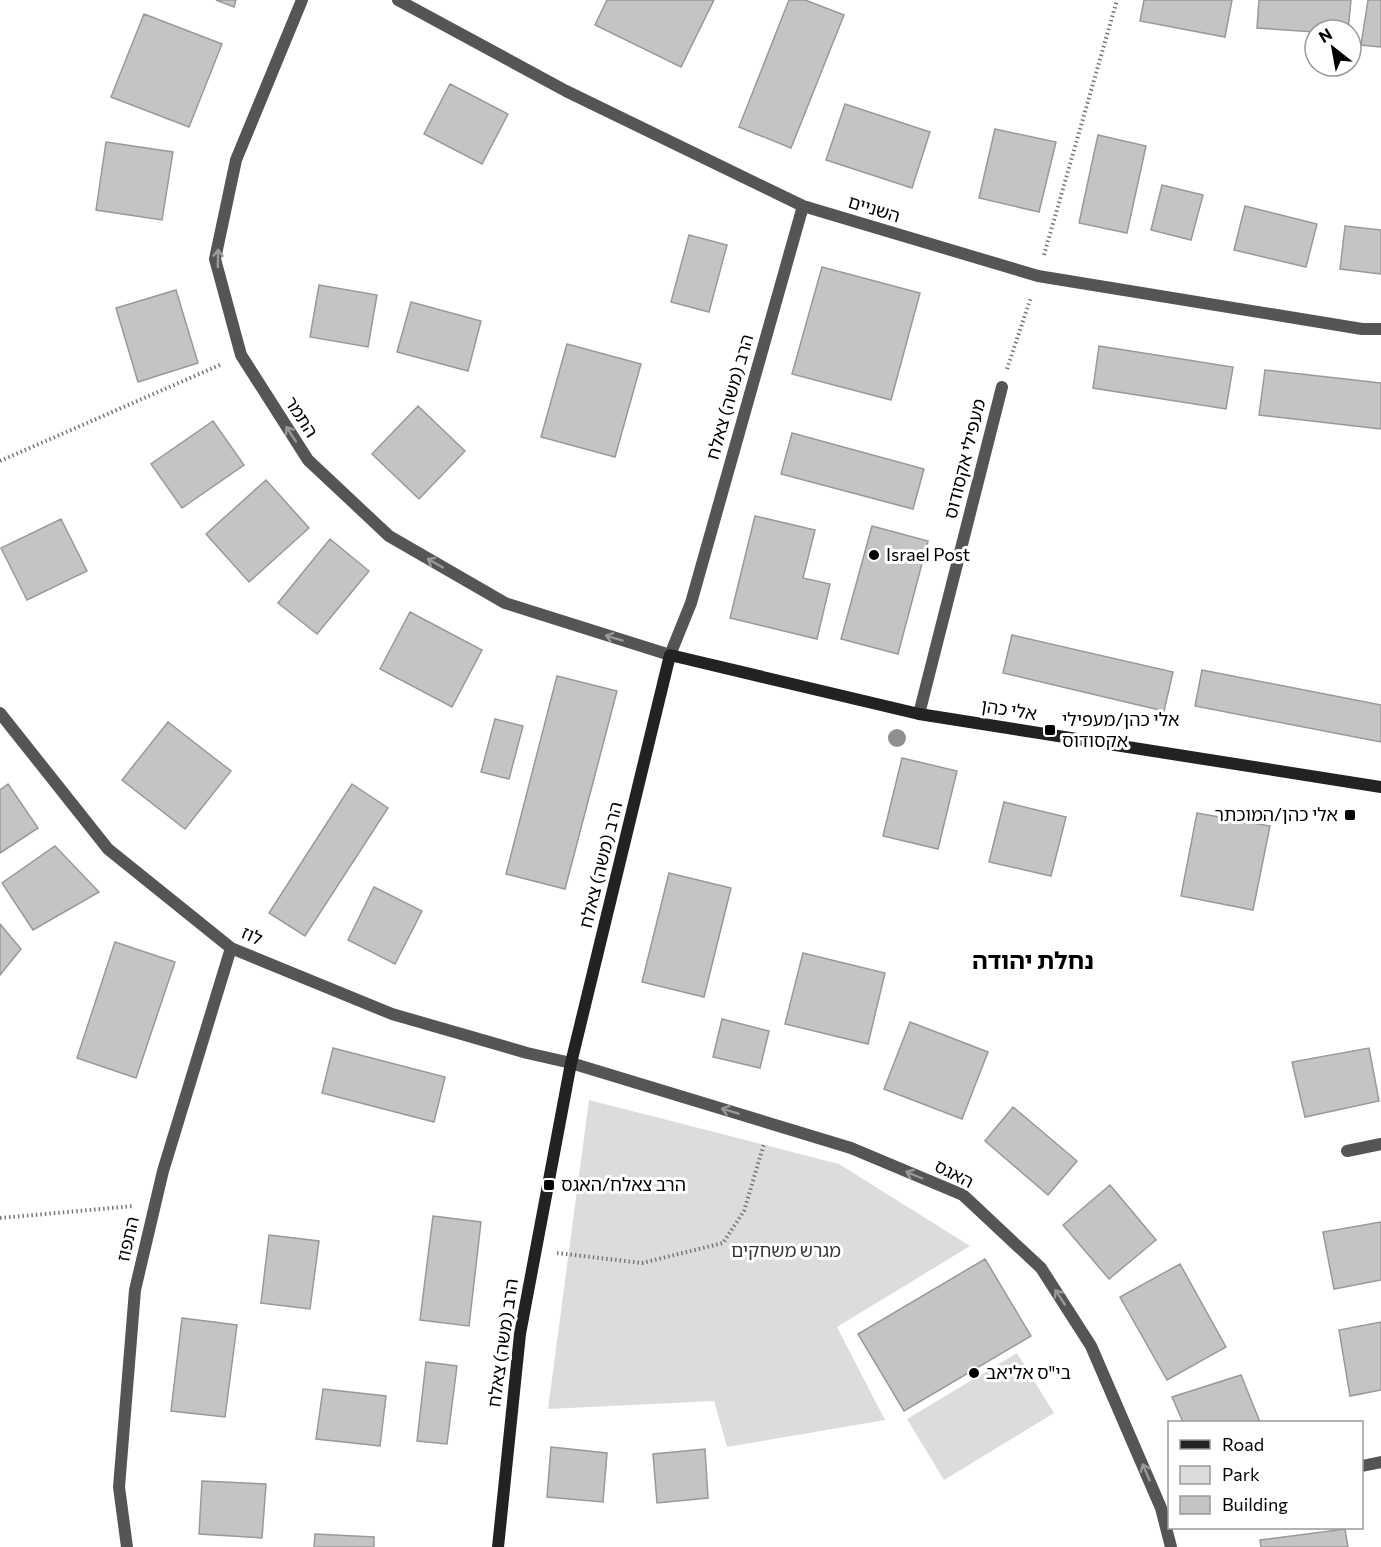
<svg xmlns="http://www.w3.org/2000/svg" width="1381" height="1547" viewBox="0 0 1381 1547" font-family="Commissioner,'Noto Sans Hebrew',sans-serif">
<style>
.green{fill:#dcdcdc}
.building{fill:#c4c4c4;stroke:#999;stroke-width:1.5}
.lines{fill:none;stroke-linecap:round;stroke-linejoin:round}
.path{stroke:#777;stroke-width:4;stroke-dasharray:1.5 3;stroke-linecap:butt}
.lane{stroke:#555;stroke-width:12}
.street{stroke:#555;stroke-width:12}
.secondary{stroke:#222;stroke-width:12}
.tree{fill:#8f8f8f}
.oneway{stroke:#999}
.poi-dot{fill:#000;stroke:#fff;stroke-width:2}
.labels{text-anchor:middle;stroke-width:6;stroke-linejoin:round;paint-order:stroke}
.street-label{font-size:18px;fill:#000;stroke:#fff}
.poi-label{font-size:18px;fill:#000;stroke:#fff;text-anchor:start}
.park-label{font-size:18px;fill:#333;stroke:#fff}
.district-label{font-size:24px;font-weight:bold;fill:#000;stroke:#fff}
</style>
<rect width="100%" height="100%" fill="#fff"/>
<!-- green -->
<path class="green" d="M589,1100L839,1164L970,1246L837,1327L885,1420L727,1447L714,1401L548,1409Z
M1017,1353L1054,1413L944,1480L907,1419Z"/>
<!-- building -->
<path class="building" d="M216,0H236L234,7Z
M607,0H714L681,67L595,25Z
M789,0H805L844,15L791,148L739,127Z
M1144,0H1232L1225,37L1140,21Z
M1259,0H1351L1348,30H1315V32L1257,28Z
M1368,0H1381V47L1361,45Z
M144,14L222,44L189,127L111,97Z
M450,84L508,114L482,164L424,134Z
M845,104L930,132L912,188L826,160Z
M995,129L1056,142L1039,212L979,198Z
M1098,135L1146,146L1127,233L1079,223Z
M106,142L173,152L162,220L96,210Z
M1162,185L1203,195L1191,240L1151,230Z
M1245,206L1317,224L1306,267L1234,250Z
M1345,226L1381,230V274L1340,269Z
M689,235L727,245L709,312L671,302Z
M822,267L920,293L891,400L792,374Z
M319,285L377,295L368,347L310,337Z
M176,290L198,363L138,382L116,308Z
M411,302L481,321L468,371L397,352Z
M567,344L641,364L615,457L541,437Z
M1099,346L1233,367L1226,409L1093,388Z
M1265,370L1381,383V429L1259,415Z
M418,406L465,451L419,499L372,454Z
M213,421L244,465L182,508L151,464Z
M792,433L924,469L913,509L781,474Z
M266,480L309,528L249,582L206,534Z
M755,516L815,530L803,578L830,584L817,639L730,618Z
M61,519L87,571L27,600L1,548Z
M872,526L928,541L898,654L841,639Z
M330,539L369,571L317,634L278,603Z
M410,612L482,650L452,707L380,669Z
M1012,635L1173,672L1164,711L1003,673Z
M1202,670L1381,705V742L1195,706Z
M557,676L617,691L565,889L506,874Z
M495,719L523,726L509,779L481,772Z
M168,722L231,771L185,829L122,780Z
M902,758L957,771L938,849L883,836Z
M8,784L38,828L0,853V790Z
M352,784L388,808L305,936L269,913Z
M1004,802L1066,817L1051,876L989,862Z
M1197,813L1270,826L1253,910L1181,896Z
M55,846L99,892L33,930L2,883Z
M669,873L731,888L704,997L642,982Z
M374,887L422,911L395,964L348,940Z
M0,924L21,949L0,975Z
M115,942L175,962L136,1078L77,1058Z
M803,953L885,973L868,1044L785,1024Z
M722,1019L769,1031L760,1068L713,1057Z
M910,1022L988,1052L962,1119L884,1089Z
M333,1048L445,1077L434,1122L322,1093Z
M1369,1048L1379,1101L1305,1117L1292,1062Z
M1013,1107L1077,1161L1048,1195L985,1141Z
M1110,1185L1156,1240L1109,1279L1063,1225Z
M433,1216L481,1222L469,1326L420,1320Z
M1381,1222V1280L1334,1289L1323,1232Z
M269,1235L319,1241L310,1309L261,1303Z
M985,1259L1031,1336L904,1411L858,1334Z
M1180,1264L1226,1347L1167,1380L1120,1297Z
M182,1318L237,1325L225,1417L171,1411Z
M1381,1322V1390L1350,1396L1339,1330Z
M426,1362L457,1366L447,1444L417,1441Z
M1241,1375L1260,1422H1183L1172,1397Z
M323,1389L386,1396L380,1446L316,1439Z
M551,1447L607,1453L603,1502L547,1497Z
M705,1449L708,1498L657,1503L653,1454Z
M202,1481L266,1484L262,1538L199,1534Z
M1345,1529L1348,1547H1261L1260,1540Z
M315,1534L374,1537V1547H314Z"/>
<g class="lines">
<!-- path -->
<path class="path" d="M1044,255L1117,0
M1007,369L1031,297
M0,461L222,364
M0,1218L134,1206
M557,1253L642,1263L723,1243L744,1211L764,1144"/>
<!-- lane -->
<path class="lane" d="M1347,1151L1381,1144
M1362,1466L1381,1462"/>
<!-- street -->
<path class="street" d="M302,0L236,160L215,259L241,355L308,460L389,536L505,603L670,655L691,603L803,206
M398,0L566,91L803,206L1038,276L1362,329H1381
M0,713L108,849L231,948L392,1014L527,1053L571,1063L851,1148L963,1195L1041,1268L1091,1346L1161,1508L1171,1547
M919,714L1002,387
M127,1547L119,1487L135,1290L163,1171L231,948"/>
<!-- secondary -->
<path class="secondary" d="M498,1547L520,1334L571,1063L670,655L919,714L1381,787"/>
</g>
<!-- trees -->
<circle class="tree" cx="897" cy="738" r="9"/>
<!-- one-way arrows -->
<defs><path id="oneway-shaft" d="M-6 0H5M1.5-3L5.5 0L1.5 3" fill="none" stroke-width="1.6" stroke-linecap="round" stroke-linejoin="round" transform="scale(1.5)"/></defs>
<g class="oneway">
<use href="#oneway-shaft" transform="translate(218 258) rotate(-89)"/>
<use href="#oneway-shaft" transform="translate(291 434) rotate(-123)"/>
<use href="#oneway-shaft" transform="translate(435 563) rotate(-150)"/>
<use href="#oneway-shaft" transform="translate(614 638) rotate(-163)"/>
<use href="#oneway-shaft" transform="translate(730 1111) rotate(-163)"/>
<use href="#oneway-shaft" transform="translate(914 1175) rotate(-157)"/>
<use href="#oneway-shaft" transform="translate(1060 1297) rotate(-123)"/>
<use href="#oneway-shaft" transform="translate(1146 1472) rotate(-113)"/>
</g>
<!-- markers -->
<g class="poi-dot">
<circle cx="874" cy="555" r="6"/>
<rect x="1044" y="724" width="12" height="12" rx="3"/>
<rect x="1344" y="809" width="12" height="12" rx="3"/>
<rect x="543" y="1179" width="12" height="12" rx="3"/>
<circle cx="974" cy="1373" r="6"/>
</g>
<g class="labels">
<!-- street labels -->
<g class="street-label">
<text transform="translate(874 209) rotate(17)" y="6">השניים</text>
<text transform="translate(730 397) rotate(-74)" y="6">הרב (משה) צאלח</text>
<text transform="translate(301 417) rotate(57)" y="6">התמר</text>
<text transform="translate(965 459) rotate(-76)" y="6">מעפילי אקסודוס</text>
<text transform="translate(1009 710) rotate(9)" y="6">אלי כהן</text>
<text transform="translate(601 865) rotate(-76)" y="6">הרב (משה) צאלח</text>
<text transform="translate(252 936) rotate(25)" y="6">לוז</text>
<text transform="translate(954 1174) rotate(27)" y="6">האגס</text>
<text transform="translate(128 1239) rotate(-77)" y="6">התפוז</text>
<text transform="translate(503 1343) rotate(-82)" y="6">הרב (משה) צאלח</text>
</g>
<!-- poi labels -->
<g class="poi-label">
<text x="886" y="561">Israel Post</text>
<text x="1062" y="726">אלי כהן/מעפילי<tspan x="1062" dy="21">אקסודוס</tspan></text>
<text x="1338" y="821" text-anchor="end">אלי כהן/המוכתר</text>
<text x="561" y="1191">הרב צאלח/האגס</text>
<text x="986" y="1379">בי"ס אליאב</text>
</g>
<!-- park labels -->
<g class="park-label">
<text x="786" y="1257">מגרש משחקים</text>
</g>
<!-- district labels -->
<g class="district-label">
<text x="1033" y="969">נחלת יהודה</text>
</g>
</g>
<!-- legend -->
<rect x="1168" y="1421" width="195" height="108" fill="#ffffff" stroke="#999999" stroke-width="1.5"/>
<rect x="1180" y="1440" width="30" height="9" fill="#222222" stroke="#999999" stroke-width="1.5"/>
<text x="1222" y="1451" font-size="18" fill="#000000">Road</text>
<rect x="1180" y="1466" width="30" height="18" fill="#dcdcdc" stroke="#999999" stroke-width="1.5"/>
<text x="1222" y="1481" font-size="18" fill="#000000">Park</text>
<rect x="1180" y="1496" width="30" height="18" fill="#c4c4c4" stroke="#999999" stroke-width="1.5"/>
<text x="1222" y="1511" font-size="18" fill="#000000">Building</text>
<!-- north arrow -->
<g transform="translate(1333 48) rotate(329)"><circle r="28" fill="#ffffff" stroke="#999999" stroke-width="1.5"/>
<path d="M0-4.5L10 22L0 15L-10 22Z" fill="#000000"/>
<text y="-9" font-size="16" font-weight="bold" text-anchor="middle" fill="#000000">N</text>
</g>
</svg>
